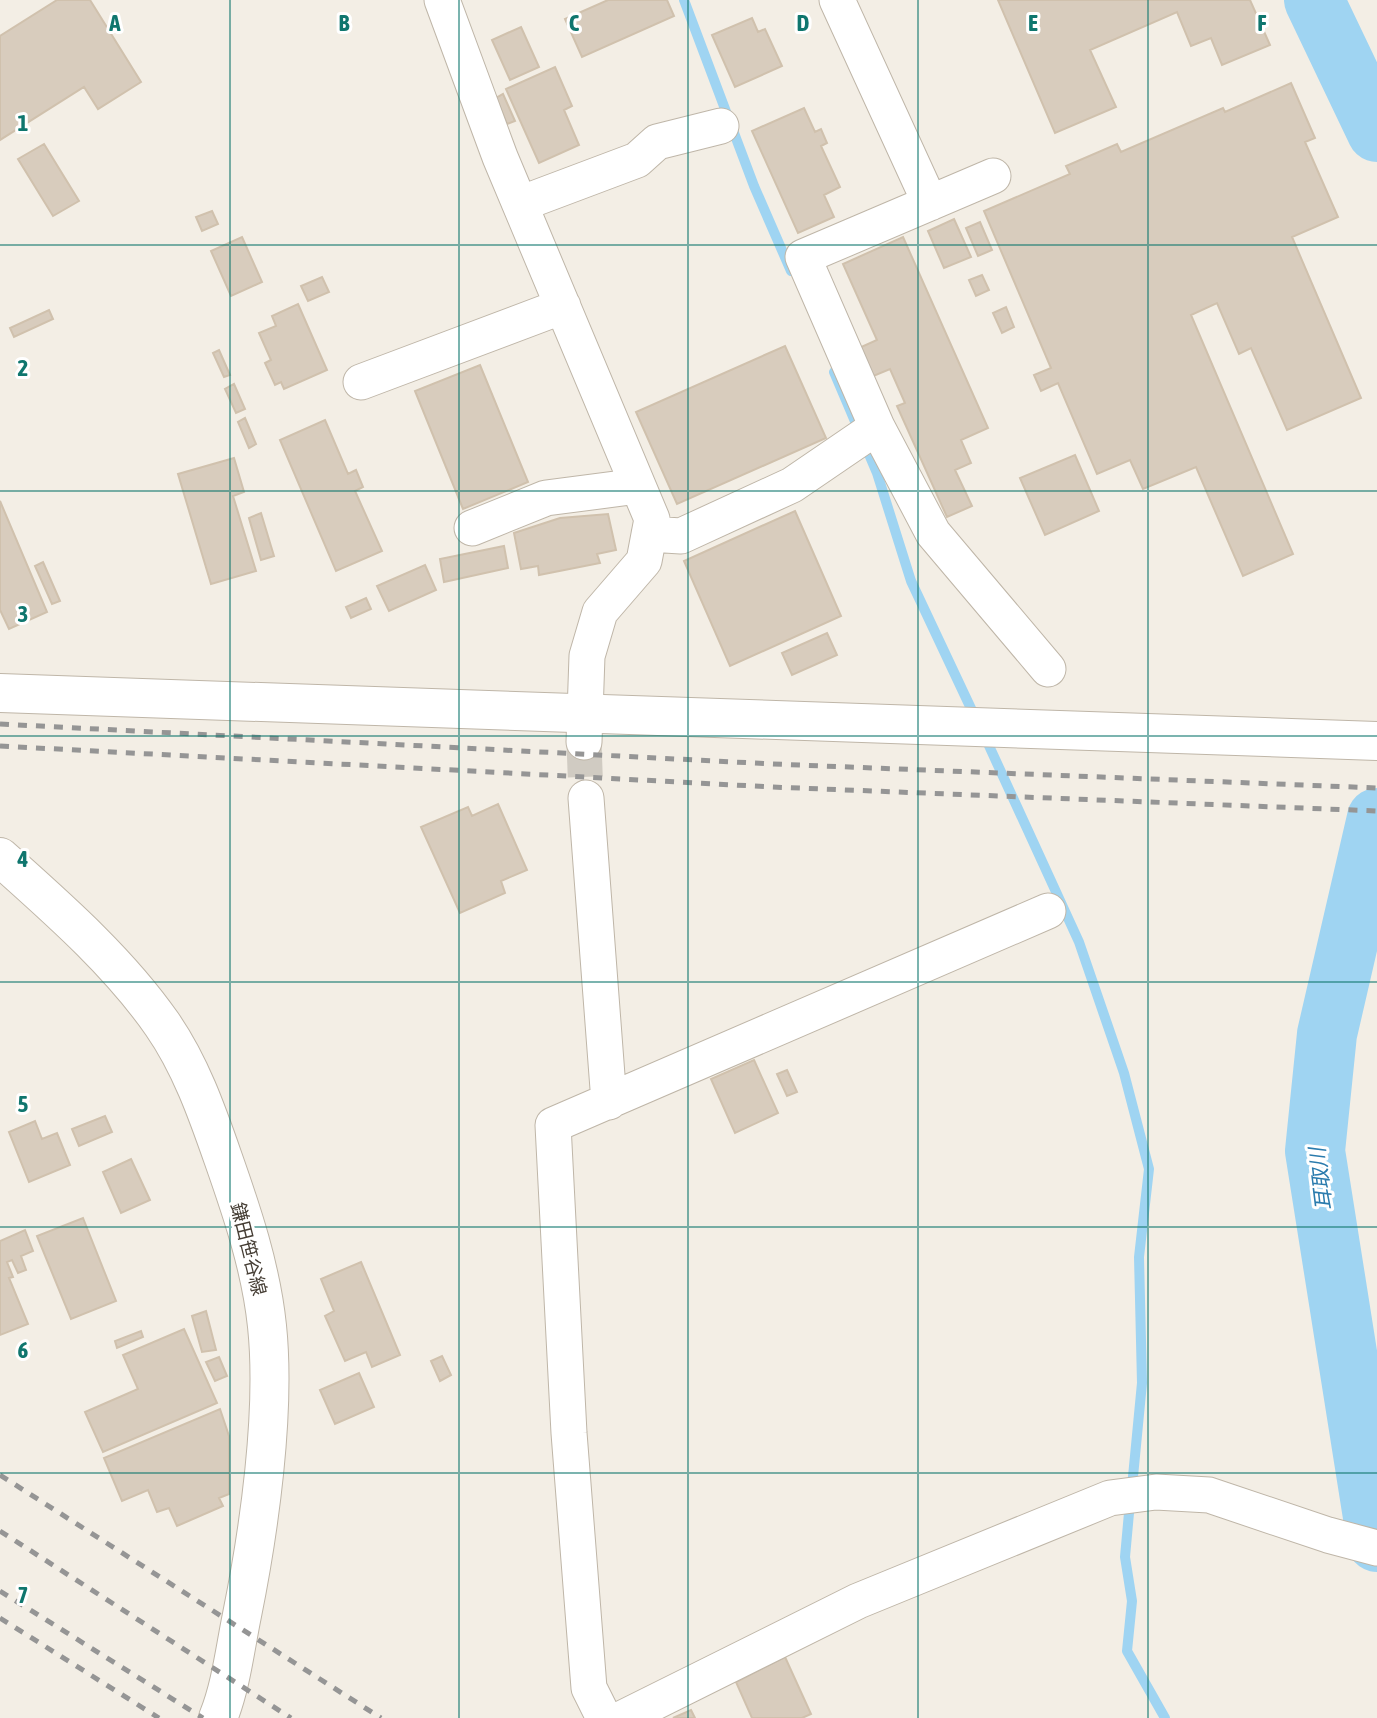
<svg xmlns="http://www.w3.org/2000/svg" width="1377" height="1718" viewBox="0 0 1377 1718" font-family="'Asap Condensed','Noto Sans JP',sans-serif">
<style>
.lines{fill:none;stroke-linecap:round;stroke-linejoin:round}
.stream{stroke:#9fd4f2;stroke-width:10}
.river{stroke:#9fd4f2;stroke-width:60}
.building{fill:#d8ccbd;stroke:#d0c1ad;stroke-width:2}
.minor-tunnel{stroke:#d0cbc2;stroke-width:35;stroke-dasharray:35 18;stroke-linecap:butt}
.minor-casing{stroke:#bfb6a8;stroke-width:37}
.tertiary-casing{stroke:#bfb6a8;stroke-width:40}
.minor{stroke:#fff;stroke-width:35}
.tertiary{stroke:#fff;stroke-width:38}
.rail{stroke:#959595;stroke-width:5;stroke-dasharray:9 9;stroke-linecap:butt}
.grid{fill:none;stroke:#0f766e;stroke-width:2;stroke-opacity:0.55}
.labels{text-anchor:middle;stroke-width:6;stroke-linejoin:round;paint-order:stroke}
.street-label{font-size:19px;fill:#463e35;stroke:#fff}
.water-label{font-size:21px;font-style:italic;fill:#2a7bad;stroke:#fff}
.grid-label{font-size:23px;text-anchor:middle;font-weight:bold;fill:#0f766e;stroke:#fff;stroke-width:6;stroke-linejoin:round;paint-order:stroke}
</style>
<rect width="100%" height="100%" fill="#f3eee5"/>
<g class="lines">
<!-- stream -->
<path class="stream" d="M684,0L754,186L791,271
M834,372L877,473L911,581L975,717
M985,737L1079,942L1124,1073L1149,1169L1139,1257L1142,1383L1132,1487
M1130,1502L1125,1557L1132,1601L1127,1651L1165,1718"/>
<!-- river -->
<path class="river" d="M1314,0L1377,132
M1377,818L1327,1034L1315,1151L1377,1542"/>
</g>
<!-- building -->
<path class="building" d="M57,0H90L141,82L98,109L84,87L0,140V36Z
M608,0H667L674,16L582,57L565,19Z
M998,0H1250L1270,45L1222,65L1211,38L1191,46L1177,12L1090,50L1116,107L1055,133Z
M752,18L758,32L765,29L782,66L735,87L712,35Z
M521,27L539,67L510,80L492,40Z
M555,67L572,106L564,110L579,145L539,163L506,89Z
M1291,83L1315,138L1305,142L1338,217L1292,237L1361,398L1287,430L1251,348L1239,354L1217,303L1191,315L1293,554L1243,576L1196,467L1143,489L1130,460L1097,474L1058,383L1041,391L1034,375L1051,368L984,211L1070,174L1066,166L1117,144L1121,152L1223,108L1225,112Z
M503,94L515,121L507,124L496,98Z
M804,108L815,132L821,129L827,143L821,146L840,187L824,195L834,217L798,233L752,131Z
M44,144L79,201L53,216L18,159Z
M212,211L218,224L202,231L196,217Z
M954,219L971,257L944,268L928,231Z
M980,222L992,250L978,256L966,228Z
M242,237L262,282L231,296L211,251Z
M903,237L988,428L961,440L971,463L955,470L972,506L947,517L897,406L905,403L890,369L871,377L859,348L877,340L843,264Z
M982,275L989,290L976,296L969,280Z
M322,277L329,292L308,301L301,286Z
M298,304L327,370L284,389L281,382L275,385L265,363L271,360L259,333L276,326L272,316Z
M1006,307L1014,327L1002,333L993,313Z
M49,310L53,319L14,337L10,328Z
M785,346L826,438L677,504L636,412Z
M219,350L230,375L224,377L213,353Z
M480,365L528,482L463,509L415,391Z
M234,384L245,409L236,413L225,389Z
M245,418L256,444L249,448L238,422Z
M325,420L348,474L356,470L363,487L355,491L382,551L336,571L280,440Z
M1075,455L1099,511L1045,535L1020,478Z
M234,458L244,492L233,496L256,571L211,584L178,474Z
M0,501L47,612L9,629L0,610Z
M795,511L841,616L730,666L684,561Z
M261,513L274,556L261,560L249,518Z
M608,514L616,550L597,554L600,563L539,575L538,566L521,569L514,533L560,518Z
M504,546L508,568L444,582L440,559Z
M43,562L60,601L52,604L35,566Z
M425,565L436,590L389,611L377,586Z
M366,598L371,609L351,618L346,607Z
M827,633L837,655L792,675L782,653Z
M498,804L527,870L501,881L505,893L460,913L421,827L468,807L472,816Z
M754,1060L778,1113L735,1133L711,1079Z
M787,1070L797,1092L787,1096L777,1074Z
M105,1116L112,1132L79,1146L72,1129Z
M35,1121L42,1139L57,1133L70,1165L29,1182L9,1132Z
M131,1159L150,1200L121,1213L103,1172Z
M83,1218L116,1301L71,1319L37,1236Z
M25,1230L33,1251L21,1256L26,1270L18,1273L12,1260L7,1262L13,1277L9,1278L28,1324L0,1335V1241Z
M361,1262L400,1355L372,1367L366,1352L345,1361L325,1316L334,1311L321,1279Z
M206,1311L216,1350L202,1352L192,1316Z
M184,1329L217,1403L103,1452L85,1412L138,1389L123,1355Z
M141,1331L143,1337L117,1348L115,1341Z
M442,1356L451,1375L440,1381L431,1361Z
M219,1357L227,1376L215,1381L206,1362Z
M359,1373L374,1407L335,1424L320,1390Z
M220,1409L229,1436V1494L219,1498L223,1506L177,1526L169,1508L157,1512L148,1490L122,1501L104,1458Z
M785,1657L811,1714L802,1718H752L736,1682Z
M691,1710L695,1718H673Z"/>
<g class="lines">
<!-- minor-tunnel -->
<path class="minor-tunnel" d="M584,742L586,798"/>
<!-- minor casing -->
<g class="minor-casing">
<path id="minor" d="M442,0L500,157L652,519L644,561L600,612L587,656L584,742
M837,0L930,203
M993,176L803,257L877,427L933,533L1048,669
M520,204L637,160L657,142L721,126
M361,382L563,306
M472,528L546,498L638,486
M649,534L681,536L792,485L877,427
M586,798L609,1102
M604,1718L589,1688L569,1433L553,1125L1048,911
M623,1718L858,1601L1110,1498L1156,1492L1209,1495L1328,1535L1377,1548"/>
</g>
<!-- tertiary casing -->
<g class="tertiary-casing">
<path id="tertiary" d="M0,693L1377,741
M0,857C57,908 118,961 162,1024C190,1064 207,1112 223,1158C242,1212 261,1268 267,1326C276,1412 259,1531 242,1615C235,1649 231,1686 218,1718"/>
</g>
<!-- minor -->
<use href="#minor" class="minor"/>
<!-- tertiary -->
<use href="#tertiary" class="tertiary"/>
<!-- rail -->
<path class="rail" d="M0,724L773,764L1377,788
M0,746L772,787L1377,811
M0,1475L381,1718
M0,1531L291,1718
M0,1591L203,1718
M0,1618L159,1718"/>
</g>
<!-- grid -->
<path class="grid" d="M230,0V1718M459,0V1718M688,0V1718M918,0V1718M1148,0V1718M0,245H1377M0,491H1377M0,736H1377M0,982H1377M0,1227H1377M0,1473H1377"/>
<g class="labels">
<!-- street labels -->
<g class="street-label">
<text transform="translate(249 1249) rotate(76)" y="7">鎌田笹谷線</text>
</g>
<!-- water labels -->
<g class="water-label">
<text transform="translate(1321 1179) rotate(-97)" y="7">耳取川</text>
</g>
</g>
<g class="grid-label">
<text x="115" y="31">A</text>
<text x="344" y="31">B</text>
<text x="574" y="31">C</text>
<text x="803" y="31">D</text>
<text x="1033" y="31">E</text>
<text x="1262" y="31">F</text>
<text x="23" y="131">1</text>
<text x="23" y="376">2</text>
<text x="23" y="622">3</text>
<text x="23" y="867">4</text>
<text x="23" y="1112">5</text>
<text x="23" y="1358">6</text>
<text x="23" y="1603">7</text>
</g>
</svg>
